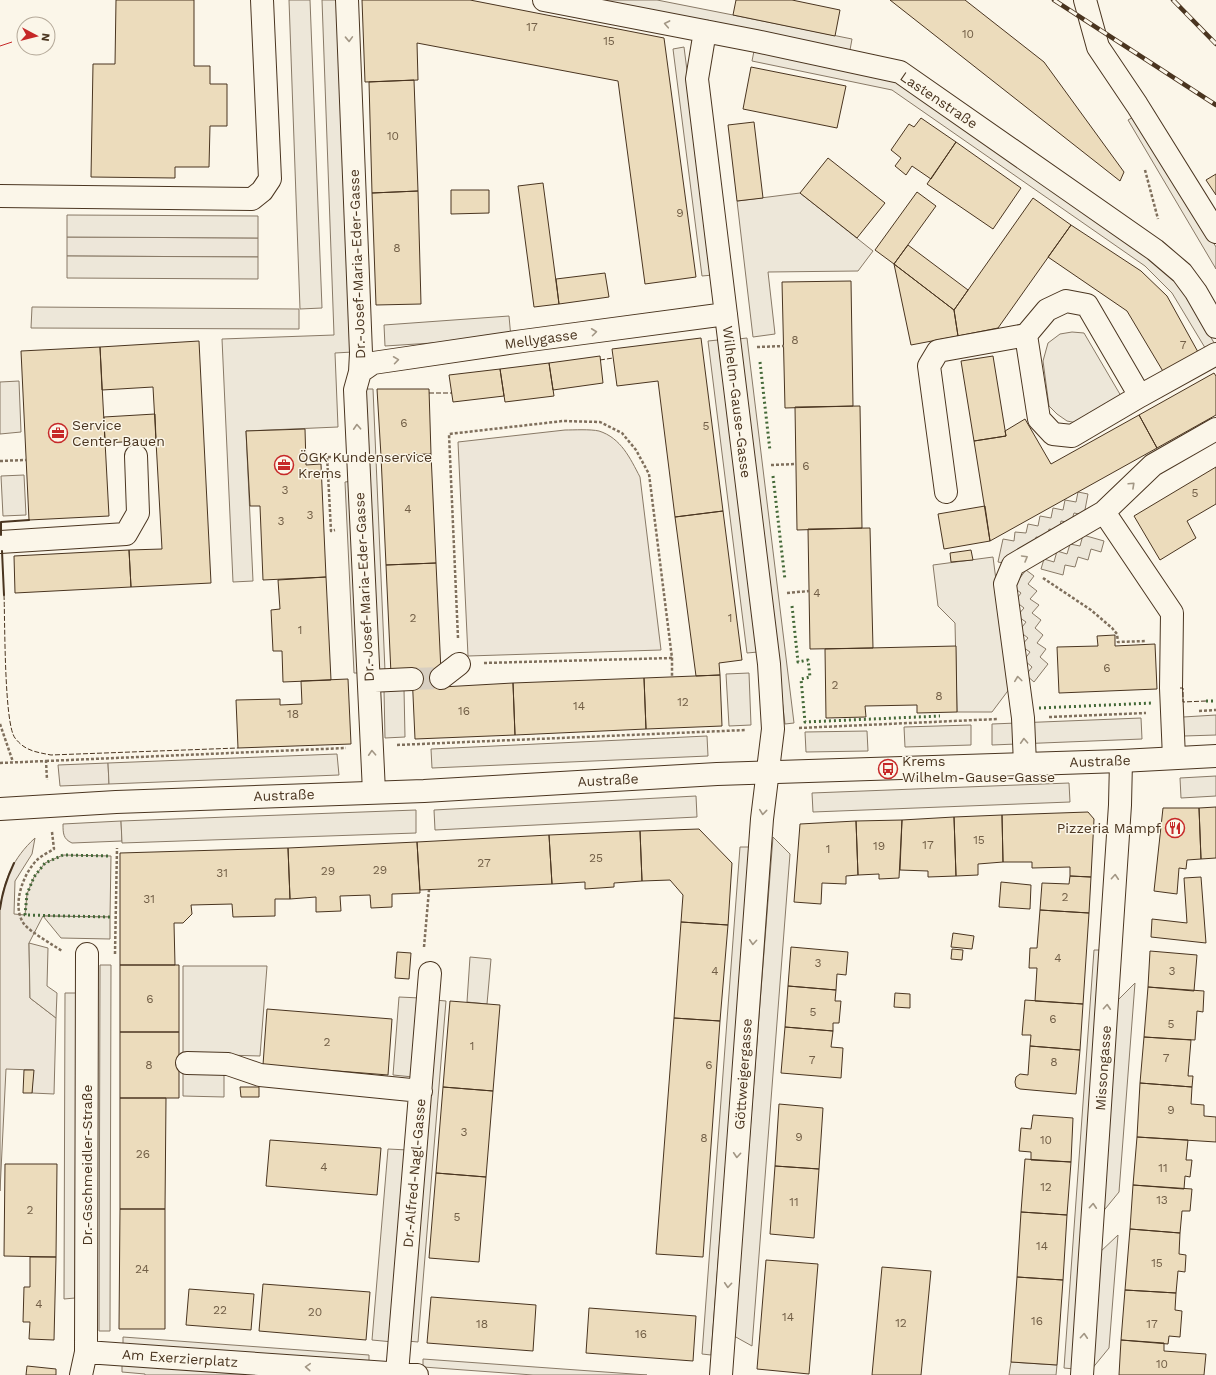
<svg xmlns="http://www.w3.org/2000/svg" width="1216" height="1375" viewBox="0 0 1216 1375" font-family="'Work Sans',sans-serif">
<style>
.green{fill:#ede6d9;stroke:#887966}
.parking{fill:#ede7d9;stroke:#887966}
.building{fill:#ecdcbc;stroke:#4a3520}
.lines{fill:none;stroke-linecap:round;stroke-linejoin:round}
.minor-tunnel{stroke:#d8cfc1;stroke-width:22;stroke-dasharray:22 11;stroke-linecap:butt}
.minor-casing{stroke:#4a3520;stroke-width:24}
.major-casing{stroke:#4a3520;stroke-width:24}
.path{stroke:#7f6f5c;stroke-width:2.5;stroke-dasharray:3 2;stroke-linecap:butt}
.minor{stroke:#fbf6e9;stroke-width:22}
.major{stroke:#fbf6e9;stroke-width:22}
.rail-casing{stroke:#4a3520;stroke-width:4.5}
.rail{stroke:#fbf6e9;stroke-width:3;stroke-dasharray:9;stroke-linecap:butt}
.hedge{stroke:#436837;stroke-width:3;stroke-dasharray:2 3;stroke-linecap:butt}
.fence{stroke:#4a3520;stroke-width:1;stroke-dasharray:5 2;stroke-linecap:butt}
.wall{stroke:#4a3520;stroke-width:2}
.power{stroke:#c62828;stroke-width:1;stroke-dasharray:14 3 2 3;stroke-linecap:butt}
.oneway{stroke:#a29684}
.labels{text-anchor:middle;stroke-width:3;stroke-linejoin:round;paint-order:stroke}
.number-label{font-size:12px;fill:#725f47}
.street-label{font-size:14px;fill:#4a3520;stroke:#fbf6e9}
.poi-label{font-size:14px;fill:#4a3520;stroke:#fbf6e9;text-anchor:start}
</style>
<rect width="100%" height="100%" fill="#fbf6e9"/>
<!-- green -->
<path class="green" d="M67,237L258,238V257L67,256Z
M565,430C574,430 590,429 599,431C621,438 630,458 640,477L661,650L468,656L458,442Z
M108,763L109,784L60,786L58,765Z
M121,821L122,841L72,843C63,839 63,833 63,824Z
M35,838L32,854L15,881L14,914L25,915L27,894L34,877L45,863L63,855L111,856L110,917L43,916L29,943L30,998L56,1018L54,1094L32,1093L33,1070L6,1069L0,1191V908C4,880 13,858 35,838Z"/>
<!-- parking -->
<path class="parking" d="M289,0H310L322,308L300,309Z
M322,0H340L353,352L335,353L338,427L246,431L253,581L233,582L222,339L334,335Z
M601,0H657L733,15L852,39L850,50Z
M684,47L713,275L702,276L673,49Z
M754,51L896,80L1151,258L1180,286L1216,346V366L1172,293L1145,266L892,90L752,61Z
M1137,115L1216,247V269L1128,120Z
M800,193L873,251L858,271L768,272L775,334L753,337L737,201Z
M67,215L258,216V238L67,237Z
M67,256L258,257V279L67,278Z
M32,307L299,309V329L31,328Z
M509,316L511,338L385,346L384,325Z
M1072,332L1084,333L1121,396L1077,423L1067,421L1057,414L1049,406L1043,361L1048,343L1060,334Z
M747,338L794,723L785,724L738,339Z
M718,340L758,652L747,653L708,341Z
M19,381L21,432L0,434V382Z
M363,389H373L385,671L376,672Z
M24,475L26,515L3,516L1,476Z
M353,481L362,673H354L345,482Z
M1078,492L1088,494L1084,515L1074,513L1071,523L1061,521L1059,531L1049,529L1047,539L1036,537L1034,547L1023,546L1022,555L1009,564L998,562L1003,539L1014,541L1015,532L1026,533L1028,524L1038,526L1040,516L1051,518L1053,508L1063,510L1065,500L1076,502Z
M1083,535L1104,541L1101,552L1091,549L1088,560L1078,557L1075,567L1065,565L1063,575L1041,569L1044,559L1054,562L1057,551L1067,554L1070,544L1080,546Z
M993,557L1010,688L992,712H957L955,623L938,606L933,565Z
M1026,570L1034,576L1028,584L1037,591L1030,599L1039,605L1032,613L1041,620L1035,628L1043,635L1037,643L1046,649L1040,657L1048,664L1034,682L1026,675L1032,667L1024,660L1030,652L1021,646L1028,638L1019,631L1026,622L1017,616L1024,608L1015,601L1021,593L1013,587Z
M749,673L751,725L729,726L726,674Z
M404,689L405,737L385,738L384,690Z
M1216,715V735L1184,736L1183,717Z
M1141,718L1142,739L992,745V724Z
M971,725V745L905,747L904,727Z
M867,731L868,751L806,752L805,732Z
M707,736L708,756L432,768L431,749Z
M337,754L339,775L109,784L108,763Z
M1216,776V796L1181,798L1180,778Z
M1069,783L1070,802L813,812L812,793Z
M696,796L697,817L435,830L434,810Z
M416,810V833L122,843L121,821Z
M773,837L790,854L752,1346L734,1336Z
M740,847H750L711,1355L702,1354Z
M43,916L110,917V939L61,938Z
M29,943L48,948L47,986L57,993L56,1018L30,998Z
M1094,950H1104L1074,1369L1064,1368Z
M470,957L491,959L487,1004L467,1002Z
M100,965H111L110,1331H99Z
M183,966H267L260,1056L224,1055V1097L183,1096Z
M1135,983L1119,1192L1101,1214L1115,1003Z
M65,993H76L75,1298L64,1299Z
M399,997L420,998L413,1077L393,1075Z
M435,1000L446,1001L418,1342L407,1341Z
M388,1149L408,1150L393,1342L372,1340Z
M1118,1235L1109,1348L1091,1370L1099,1253Z
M123,1337L369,1355V1363L123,1345Z
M423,1359L647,1375H533L423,1367Z
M122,1362L313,1375H145V1374L122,1372Z
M1011,1362L1057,1365L1056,1375H1009Z"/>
<!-- building -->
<path class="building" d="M116,0H194V66H210V84H227V126H210L209,167H175V178L91,177L93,64H115Z
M362,0H470L664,38L696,277L645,284L618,81L417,43L418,80L365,82Z
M736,0H792L840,10L835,36L733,15Z
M890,0H965L1044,62L1124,172L1120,181Z
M751,67L846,86L837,128L743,109Z
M414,80L418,191L372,193L369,82Z
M921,118L956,142L931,179L912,166L906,175L895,166L901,158L891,150L909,124L914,127Z
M754,122L763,198L737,201L728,125Z
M956,142L1021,188L993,229L927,184Z
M828,158L885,203L857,238L800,193Z
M1216,174V195L1206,180Z
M543,183L559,304L534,307L518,186Z
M451,190H489V213L451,214Z
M418,191L421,304L376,305L372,193Z
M917,192L936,206L894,264L875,250Z
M1033,198L1071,225L998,328L958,336L954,310Z
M1071,225L1141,271L1167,296L1198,352L1164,373L1127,311L1048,257Z
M908,245L968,290L954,310L894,264Z
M894,264L954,310L958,336L911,345Z
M605,273L609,297L559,304L556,279Z
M851,281L853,406L785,408L782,282Z
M701,338L723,511L675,517L658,381L617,386L612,349Z
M199,341L211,583L131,587L129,550L162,549L153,387L102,390L100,347Z
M100,347L109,516L29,520L21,351Z
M600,356L603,383L553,390L549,363Z
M993,356L1006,436L974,441L961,361Z
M549,363L554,396L505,402L500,369Z
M500,369L504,396L453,402L449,375Z
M1214,373L1216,376V415L1157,448L1139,415Z
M377,389H429L431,454L381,456Z
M860,406L862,528L797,530L795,407Z
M155,414L156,440L105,443L104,417Z
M1139,415L1157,448L990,541L974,441L1006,436L1005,431L1025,419L1051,464Z
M305,429L306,465L321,464L326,577L263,580L260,506H250L246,431Z
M431,454L436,563L386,565L381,456Z
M1216,467V504L1187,521L1196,538L1160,560L1134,516Z
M985,506L990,541L944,549L938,514Z
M723,511L742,660L719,663L720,675L696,676L675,517Z
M870,528L873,648L810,649L808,529Z
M129,550L131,587L15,593L14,556Z
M971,550L973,560L951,562L950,553Z
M436,563L441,672L391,674L386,565Z
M326,577L331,680L283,682L282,651H273L271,610L280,609L278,580Z
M1115,635V646L1155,644L1157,689L1059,693L1057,647L1098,646L1097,636Z
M956,646L957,712L917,713V705L865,706L866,717L826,718L825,649Z
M441,672L442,687L513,683L515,735L415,739L412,673Z
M720,675L722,726L646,729L644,678Z
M644,678L646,729L515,735L513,683Z
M348,679L351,744L238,748L236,700L280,699V705L302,704L301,681Z
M1216,807V858L1201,859L1199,808Z
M1163,808H1199L1201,859L1187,860L1186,869L1179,868L1177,894L1154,891Z
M1088,812L1094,819L1091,877L1070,876V867L1032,868V862H1003L1002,815Z
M1002,815L1003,862L978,864V875L956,876L954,817Z
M954,817L956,876L928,877V871L900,870L902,820Z
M902,820L899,878L879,879V874L858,875L856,821Z
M856,821L858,875L846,876V884L822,883L821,904L794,902L800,824Z
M699,829L732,863L728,925L681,922L683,895L670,880L642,881L640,831Z
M640,831L642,881L614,883V887L585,889V882L552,884L549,835Z
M549,835L552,884L420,890L417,842Z
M417,842L420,893L392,894V907L371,908L370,895L340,896L341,911L316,912V897L290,899L288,848Z
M288,848L290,899H275V916L233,917L232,904L191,905L192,914L183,923H174L175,965H120V853Z
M1070,876L1091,877L1089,913L1040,910L1042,883L1069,884Z
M1201,877L1206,943L1151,937L1152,919L1187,923L1184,878Z
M1001,882L1031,885L1030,909L999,907Z
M1040,910L1089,913L1083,1004L1035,1001L1037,968H1029L1030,948H1037Z
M681,922L728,925L720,1021L674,1018Z
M953,933L974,936L972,949L951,947Z
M791,947L848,952L846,975L837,974L836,990L788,986Z
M952,949L963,950L962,960L951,959Z
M1150,951L1197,955L1194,991L1148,987Z
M397,952L411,953L409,979L395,978Z
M120,965H179V1032H120Z
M788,986L836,990L835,1001H841L839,1023H833V1031L785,1027Z
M1148,987L1204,991L1203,1012L1197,1011L1195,1040L1144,1037Z
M895,993L910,994V1008L894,1007Z
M1025,1000L1083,1004L1080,1050L1030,1046L1031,1035H1022Z
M450,1001L500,1005L493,1091L443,1087Z
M267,1009L392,1019L388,1075L263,1065Z
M674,1018L720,1021L703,1257L656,1254Z
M785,1027L833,1031L831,1047L843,1048L841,1078L781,1073Z
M120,1032H179V1098H120Z
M1144,1037L1191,1040L1188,1076H1193L1192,1087L1140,1083Z
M1030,1046L1080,1050L1076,1094L1020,1089L1016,1087L1015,1082L1016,1077L1020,1074L1028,1075Z
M24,1070H34L32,1093H23Z
M1140,1083L1192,1087L1191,1104L1204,1105V1116L1216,1117V1142L1137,1137Z
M240,1087H259V1097H241Z
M443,1087L493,1091L486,1177L436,1173Z
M120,1098H166L165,1209H120Z
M779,1104L823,1108L819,1169L775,1166Z
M1033,1115L1073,1118L1071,1162L1031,1160V1152L1019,1151L1021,1128L1031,1129Z
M1137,1137L1188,1140L1186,1160H1192L1190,1177L1185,1176L1184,1189L1133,1185Z
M270,1140L381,1148L377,1195L266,1186Z
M1025,1159L1071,1162L1067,1215L1021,1212Z
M5,1164H57L56,1257L4,1256Z
M775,1166L819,1169L814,1238L770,1234Z
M436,1173L486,1177L479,1262L429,1258Z
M1133,1185L1192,1189L1190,1211H1182L1180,1233L1130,1229Z
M120,1209H165V1329H119Z
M1021,1212L1067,1215L1063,1280L1017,1277Z
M1130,1229L1180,1233L1179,1254L1186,1255L1185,1272L1178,1271L1176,1293L1125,1290Z
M30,1257H56L54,1340L29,1339L30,1322H23L24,1287H30Z
M766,1260L818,1264L809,1374L757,1369Z
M882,1267L931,1271L921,1375H872Z
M1017,1277L1063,1280L1057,1365L1011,1362Z
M263,1284L370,1292L366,1340L259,1331Z
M189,1289L254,1294L251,1330L186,1325Z
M1125,1290L1176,1293L1175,1310L1182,1311L1180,1337L1169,1336L1168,1344L1121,1340Z
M431,1297L536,1305L533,1351L427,1343Z
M589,1308L696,1316L693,1361L586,1353Z
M1121,1340L1164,1343V1351L1206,1354L1204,1375H1119Z
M27,1366L56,1369V1375H26Z"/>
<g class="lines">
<!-- minor-tunnel -->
<path class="minor-tunnel" d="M412,679L441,678"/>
<!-- minor casing -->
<g class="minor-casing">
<path id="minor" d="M347,0L361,353L360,372L355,390L374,792
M544,0L756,41L900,72L1155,250L1182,273L1196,292L1216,327
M1085,0L1098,47L1137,105L1216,232
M705,31L697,79L769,664L773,729L762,819L721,1375
M0,196L252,199L262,191L270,179L262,0
M360,372L373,363L523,341L726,314
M1140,396L1087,305L1066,301L1047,310L1026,335L1039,419L1053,434L1072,436L1140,396L1216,354
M946,492L929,366L938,351L1026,335
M1104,512L1172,613L1171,688L1174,758
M0,542L126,534L138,513L136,456
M441,678L459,664
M369,681L412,679
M1025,764L1023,718L1005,584L1013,565L1104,512L1153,465L1216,429
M187,1063L228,1064L260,1075L421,1091
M86,1352L417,1375
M397,1373L430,973
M81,1375L86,1352L87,954
M1082,1375L1120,805L1121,761"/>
</g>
<!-- major casing -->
<g class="major-casing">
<path id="major" d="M0,809L116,802L424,791L717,774L1121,761L1216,756"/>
</g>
<!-- path -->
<path class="path" d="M1145,170L1158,219
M757,347L784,346
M0,461L26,460
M771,465L796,464
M321,474H328L327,457H332
M328,474L331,531L335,530
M1043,578L1091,610L1112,628L1117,634L1118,642L1146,641
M787,593L809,591
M458,638L449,434L563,421L600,422L622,433L636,450L649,474L672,658V677
M484,663L672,658
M1199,711L1216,710
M1049,717L1146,713
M0,724L13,762
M799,728L998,719
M397,745L746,730
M46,761L346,748
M0,763L46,761L47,780
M52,832L54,849C49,852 43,855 38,859C23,873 11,906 24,924C29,931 53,945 62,951
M424,947L429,890
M115,954L117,848"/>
<!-- minor -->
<use href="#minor" class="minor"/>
<!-- major -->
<use href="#major" class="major"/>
<!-- rail casing -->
<g class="rail-casing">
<path id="rail" d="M1054,0L1216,105
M1173,0L1216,44"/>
</g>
<!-- rail -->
<use href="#rail" class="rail"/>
<!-- hedge -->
<path class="hedge" d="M760,362L770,451
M773,476L785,580
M792,606L798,662L808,660L810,677L801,679L805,722L940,716
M1206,701H1216
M1039,708L1153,703
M110,917L25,915L27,894L34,877L45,863L63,855L111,856"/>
<!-- fence -->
<path class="fence" d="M600,360L613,358
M429,393H452
M4,595C5,618 4,724 15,738C25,751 36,752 51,755L238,748
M1180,688H1183V702L1206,701"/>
<!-- wall -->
<path class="wall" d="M1,535V522L29,520
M2,551L4,595
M0,909C2,892 7,878 14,863"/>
<!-- power -->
<path class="power" d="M0,46L12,42"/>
</g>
<!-- one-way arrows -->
<defs><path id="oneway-chevron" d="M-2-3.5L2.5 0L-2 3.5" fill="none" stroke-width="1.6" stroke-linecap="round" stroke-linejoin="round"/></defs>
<g class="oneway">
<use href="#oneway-chevron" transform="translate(667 24) rotate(-169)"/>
<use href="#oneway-chevron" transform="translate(349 39) rotate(88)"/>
<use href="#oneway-chevron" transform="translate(594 332) rotate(-7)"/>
<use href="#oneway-chevron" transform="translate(396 360) rotate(-8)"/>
<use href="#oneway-chevron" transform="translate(357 427) rotate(-93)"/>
<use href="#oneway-chevron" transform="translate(1132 485) rotate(-43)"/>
<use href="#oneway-chevron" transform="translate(1025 558) rotate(-30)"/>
<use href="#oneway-chevron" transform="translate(1018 679) rotate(-97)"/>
<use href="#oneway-chevron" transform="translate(1024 741) rotate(-93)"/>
<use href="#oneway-chevron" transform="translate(372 753) rotate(-93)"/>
<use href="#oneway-chevron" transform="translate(763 812) rotate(96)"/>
<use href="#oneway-chevron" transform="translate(1115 877) rotate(-86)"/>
<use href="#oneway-chevron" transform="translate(753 942) rotate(94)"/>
<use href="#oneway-chevron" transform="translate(1107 1007) rotate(-86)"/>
<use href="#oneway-chevron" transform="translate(737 1155) rotate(94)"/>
<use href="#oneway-chevron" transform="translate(1093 1206) rotate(-86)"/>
<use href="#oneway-chevron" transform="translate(728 1285) rotate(94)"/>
<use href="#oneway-chevron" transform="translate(1084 1336) rotate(-86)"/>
<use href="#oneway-chevron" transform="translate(308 1367) rotate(-176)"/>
</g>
<!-- icons -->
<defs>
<g id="office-ring" transform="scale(1)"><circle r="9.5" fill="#fbf6e9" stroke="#c62828" stroke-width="1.5"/><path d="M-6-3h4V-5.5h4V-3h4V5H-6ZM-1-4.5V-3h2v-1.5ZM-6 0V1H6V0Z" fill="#c62828"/></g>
<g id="bus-ring" transform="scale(1)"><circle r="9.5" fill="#fbf6e9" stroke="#c62828" stroke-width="1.5"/><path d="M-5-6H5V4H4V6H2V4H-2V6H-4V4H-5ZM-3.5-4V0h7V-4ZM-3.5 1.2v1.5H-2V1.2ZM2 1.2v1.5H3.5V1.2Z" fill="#c62828"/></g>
<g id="restaurant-ring" transform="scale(1)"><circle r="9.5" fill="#fbf6e9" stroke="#c62828" stroke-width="1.5"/><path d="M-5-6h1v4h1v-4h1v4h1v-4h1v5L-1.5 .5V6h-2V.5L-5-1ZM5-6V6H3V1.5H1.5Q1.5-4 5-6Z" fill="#c62828"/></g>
</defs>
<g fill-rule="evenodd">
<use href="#office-ring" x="58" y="433"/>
<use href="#office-ring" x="284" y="465"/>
<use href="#bus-ring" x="888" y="769"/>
<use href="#restaurant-ring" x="1175" y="828"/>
</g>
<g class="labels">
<!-- number labels -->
<g class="number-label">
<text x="532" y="31">17</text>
<text x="968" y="38">10</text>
<text x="609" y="45">15</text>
<text x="393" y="140">10</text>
<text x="680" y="217">9</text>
<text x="397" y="252">8</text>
<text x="795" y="344">8</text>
<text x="1183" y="349">7</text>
<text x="404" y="427">6</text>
<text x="706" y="430">5</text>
<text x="806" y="470">6</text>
<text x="285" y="494">3</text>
<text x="1195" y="497">5</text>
<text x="408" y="513">4</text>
<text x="310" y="519">3</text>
<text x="281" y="525">3</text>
<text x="817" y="597">4</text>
<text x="413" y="622">2</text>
<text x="730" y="622">1</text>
<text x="300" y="634">1</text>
<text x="1107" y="672">6</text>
<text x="835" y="689">2</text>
<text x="939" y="700">8</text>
<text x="683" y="706">12</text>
<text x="579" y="710">14</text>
<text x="464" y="715">16</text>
<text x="293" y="718">18</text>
<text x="979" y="844">15</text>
<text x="928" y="849">17</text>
<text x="879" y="850">19</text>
<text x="828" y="853">1</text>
<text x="596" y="862">25</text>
<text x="484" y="867">27</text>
<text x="380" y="874">29</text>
<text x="328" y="875">29</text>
<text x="222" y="877">31</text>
<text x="1065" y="901">2</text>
<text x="149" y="903">31</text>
<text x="1058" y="962">4</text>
<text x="818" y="967">3</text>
<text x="715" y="975">4</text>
<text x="1172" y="975">3</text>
<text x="150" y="1003">6</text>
<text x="813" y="1016">5</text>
<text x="1053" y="1023">6</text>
<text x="1171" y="1028">5</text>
<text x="327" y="1046">2</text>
<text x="472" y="1050">1</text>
<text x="1166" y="1062">7</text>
<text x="812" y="1064">7</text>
<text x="1054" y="1066">8</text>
<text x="149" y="1069">8</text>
<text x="709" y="1069">6</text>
<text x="1171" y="1114">9</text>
<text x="464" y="1136">3</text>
<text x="799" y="1141">9</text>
<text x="704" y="1142">8</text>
<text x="1046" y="1144">10</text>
<text x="143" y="1158">26</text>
<text x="324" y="1171">4</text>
<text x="1163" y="1172">11</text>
<text x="1046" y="1191">12</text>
<text x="1162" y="1204">13</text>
<text x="794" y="1206">11</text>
<text x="30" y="1214">2</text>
<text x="457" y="1221">5</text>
<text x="1042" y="1250">14</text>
<text x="1157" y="1267">15</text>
<text x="142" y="1273">24</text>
<text x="39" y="1308">4</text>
<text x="220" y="1314">22</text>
<text x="315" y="1316">20</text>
<text x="788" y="1321">14</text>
<text x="1037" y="1325">16</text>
<text x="901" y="1327">12</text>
<text x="482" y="1328">18</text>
<text x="1152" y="1328">17</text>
<text x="641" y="1338">16</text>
<text x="1162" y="1368">10</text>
</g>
<!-- street labels -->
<g class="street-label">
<text transform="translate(939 100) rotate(34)" y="5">Lastenstraße</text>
<text transform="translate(357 264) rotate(-92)" y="5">Dr.-Josef-Maria-Eder-Gasse</text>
<text transform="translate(541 339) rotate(-8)" y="5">Mellygasse</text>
<text transform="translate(737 402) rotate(83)" y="5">Wilhelm-Gause-Gasse</text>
<text transform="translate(364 587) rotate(-93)" y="5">Dr.-Josef-Maria-Eder-Gasse</text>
<text transform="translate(1100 761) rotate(-2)" y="5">Austraße</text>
<text transform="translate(608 780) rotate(-3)" y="5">Austraße</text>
<text transform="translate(284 795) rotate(-2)" y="5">Austraße</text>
<text transform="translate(1103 1068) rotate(-86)" y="5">Missongasse</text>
<text transform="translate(743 1074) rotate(-86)" y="5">Göttweigergasse</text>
<text transform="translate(87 1165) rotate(-90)" y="5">Dr.-Gschmeidler-Straße</text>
<text transform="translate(414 1173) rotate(-85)" y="5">Dr.-Alfred-Nagl-Gasse</text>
<text transform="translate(180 1358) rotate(4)" y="5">Am Exerzierplatz</text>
</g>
<!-- poi labels -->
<g class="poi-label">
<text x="72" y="430">Service<tspan x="72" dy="16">Center Bauen</tspan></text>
<text x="298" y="462">ÖGK Kundenservice<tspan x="298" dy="16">Krems</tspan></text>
<text x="902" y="766">Krems<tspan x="902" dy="16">Wilhelm-Gause-Gasse</tspan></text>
<text x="1161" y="833" text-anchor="end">Pizzeria Mampf</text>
</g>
</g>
<!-- north arrow -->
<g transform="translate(36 36) rotate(97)"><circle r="19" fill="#fbf6e9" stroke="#b4a999"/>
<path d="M0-3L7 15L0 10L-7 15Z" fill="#c62828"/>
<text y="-6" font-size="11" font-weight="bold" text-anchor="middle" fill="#4a3520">N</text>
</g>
</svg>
